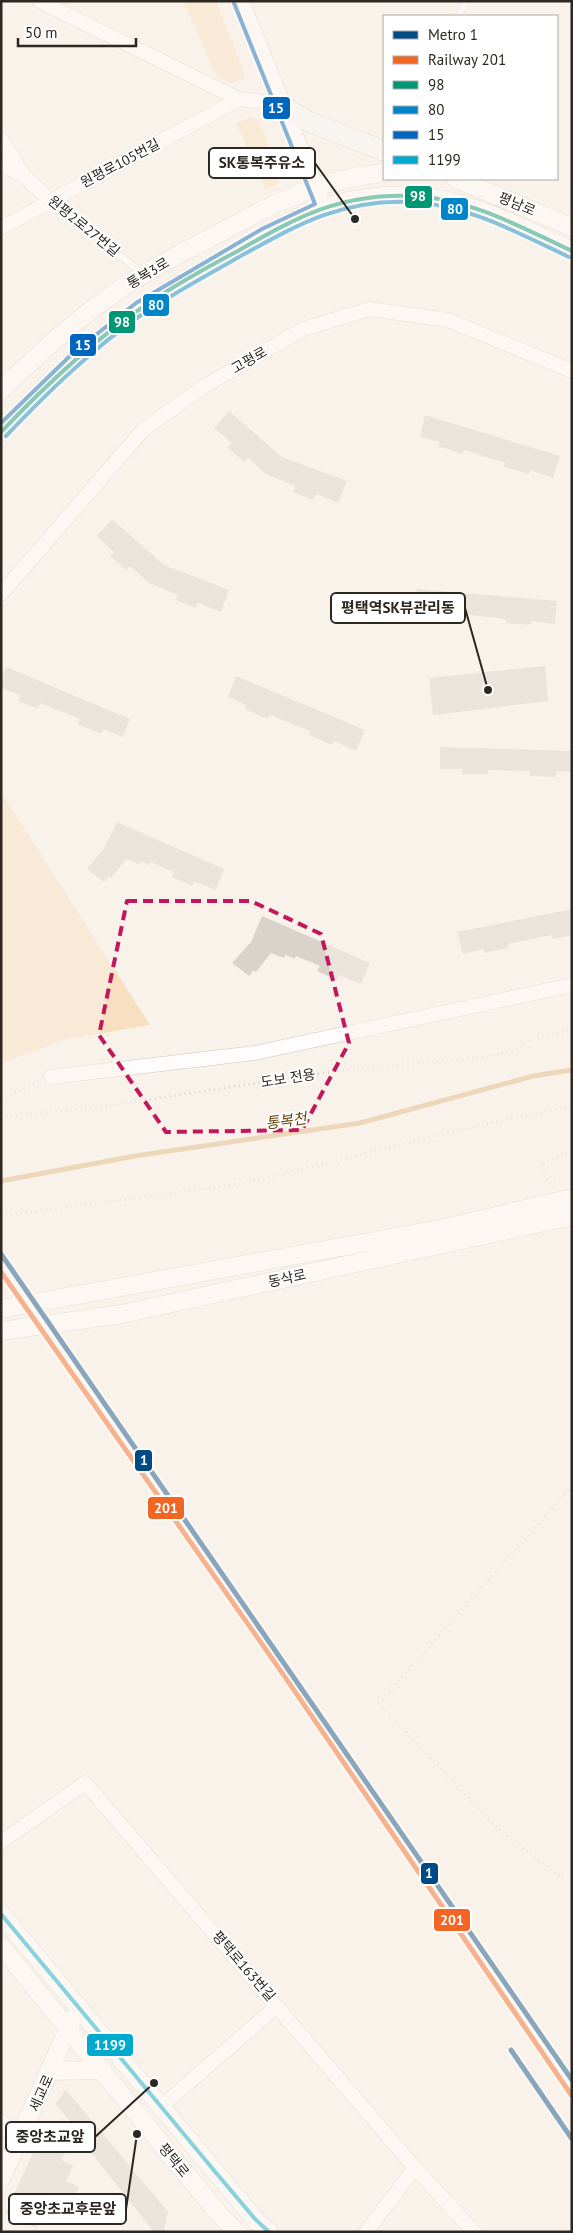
<svg xmlns="http://www.w3.org/2000/svg" width="573" height="2233" viewBox="0 0 573 2233" font-family="'PT Sans','Noto Sans KR',sans-serif">
<style>
.green{fill:#f8dfc1}
.lines{fill:none;stroke-linecap:round;stroke-linejoin:round}
.stream{stroke:#deb682;stroke-width:5}
.building{fill:#d9d3cc}
.service-casing{stroke:#cbc5be;stroke-width:8}
.minor-casing{stroke:#cbc5be;stroke-width:15}
.tertiary-casing{stroke:#cbc5be;stroke-width:19}
.secondary-casing{stroke:#cbc5be;stroke-width:21}
.path{stroke:#d6d4d2;stroke-width:3;stroke-dasharray:1 4;stroke-linecap:butt}
.service{stroke:#fefdfc;stroke-width:7}
.minor{stroke:#fefdfc;stroke-width:14}
.tertiary{stroke:#fefdfc;stroke-width:18}
.secondary{stroke:#f7f6f8;stroke-width:20}
.bus-1-casing{stroke:#fff;stroke-width:8}
.bus-2-casing{stroke:#fff;stroke-width:8}
.bus-3-casing{stroke:#fff;stroke-width:8}
.bus-4-casing{stroke:#fff;stroke-width:8}
.bus-1{stroke:#009775;stroke-width:4}
.bus-2{stroke:#0085ca;stroke-width:4}
.bus-3{stroke:#0065bd;stroke-width:4}
.bus-4{stroke:#00a9ce;stroke-width:4}
.rail-1-casing{stroke:#fff;stroke-width:9}
.rail-1{stroke:#f26522;stroke-width:5}
.metro-1-casing{stroke:#fff;stroke-width:9}
.metro-1{stroke:#004a85;stroke-width:5}
.marked{fill:none;stroke:#c2185b;stroke-width:4;stroke-dasharray:10 6;stroke-linejoin:round}
.labels{text-anchor:middle;stroke-width:4;stroke-linejoin:round;paint-order:stroke}
.street-label{font-size:14px;fill:#2c2720;stroke:#fff}
.water-label{font-size:15px;font-style:italic;fill:#6a460e;stroke:#fff}
.leader{fill:none;stroke:#2c2720;stroke-width:2}
.callout-dot{fill:#2c2720;stroke:#fff;stroke-width:2}
.callout{fill:#fff;stroke:#2c2720;stroke-width:2}
.callout-label{font-size:15px;text-anchor:middle;font-weight:bold;fill:#2c2720}
.line-badge{stroke:#fff;stroke-width:2}
.badge-label{font-size:14px;text-anchor:middle;font-weight:bold;fill:#fff}
</style>
<rect width="100%" height="100%" fill="#f9f2ea"/>
<!-- green -->
<path class="green" d="M183,1H216L244,71L243,79L230,84L216,75Z
M250,117L259,120L280,173L278,184L265,189L236,123Z
M1,792L150,1025L63,1040L1,1064Z"/>
<g class="lines">
<!-- stream -->
<path class="stream" d="M1,1181L135,1156L360,1123L533,1076L572,1070"/>
</g>
<!-- building -->
<path class="building" d="M229,411L282,457L347,481L338,503L316,494L313,500L293,492L295,486L266,474L248,458L244,462L227,447L232,443L214,428Z
M425,415L560,456L553,478L530,470L529,474L504,467L506,463L464,450L463,454L438,446L440,442L420,437Z
M112,519L164,565L229,590L221,612L198,603L196,608L176,600L178,595L149,583L130,566L126,570L110,556L114,552L97,536Z
M417,589L557,601L555,624L531,621V625L506,623V619L462,614V619L437,616V613L416,611Z
M545,666L548,701L433,715L429,678Z
M6,667L130,719L123,737L103,729L102,734L77,724L80,719L40,703L38,709L18,701L20,695L1,688V680Z
M236,676L365,730L356,751L334,741L332,745L309,735L310,731L270,715L268,719L245,709L246,705L228,697Z
M440,747L572,751V772L556,771V777L530,776V771L488,770V774H462V769H440Z
M117,822L224,869L216,890L194,881L192,886L172,877L174,872L151,862L149,865L140,861L139,864L126,859L111,878L109,876L104,882L87,869L105,847Z
M572,909V935L552,939L551,935L508,944L509,948L484,953L483,949L463,954L457,932Z
M262,916L370,963L361,984L339,975L337,980L317,971L320,966L296,956L295,959L285,955L284,958L271,953L256,972L254,970L249,976L232,963L251,942Z
M66,2090L168,2212L164,2232H154L70,2126L73,2124L55,2104Z
M42,2133L68,2147L61,2160L73,2166L66,2181L79,2187L61,2221L43,2213L36,2228L5,2214Z"/>
<g class="lines">
<!-- service casing -->
<g class="service-casing">
<path id="service" d="M459,16L465,1
M50,200L143,274"/>
</g>
<!-- minor casing -->
<g class="minor-casing">
<path id="minor" d="M39,1L239,99L280,104
M1,139L25,177L50,200
M1,164L25,177
M1,228L239,99
M1,594L143,430L203,387L303,329L370,309L448,320L572,371
M51,1077L255,1053L572,985
M1,1842L85,1783L415,2168L366,2232
M162,2106L277,2006
M1,2121L18,2143
M415,2168L474,2232"/>
</g>
<!-- tertiary casing -->
<g class="tertiary-casing">
<path id="tertiary" d="M240,1L318,195
M456,179L572,227
M1,390C32,360 63,331 98,305C137,275 182,253 225,230C278,201 323,178 384,173
M1,432C49,381 102,332 162,294C183,281 206,269 228,256C252,243 276,228 301,216C334,200 391,192 427,197C478,204 526,230 572,251
M1,1309L445,1228L572,1198
M1,1331L122,1314L572,1216
M1,1914L212,2168L255,2219L269,2232
M1,1946L176,2162L221,2216L237,2232
M51,2071L103,2070
M1,2179L73,2018"/>
</g>
<!-- secondary casing -->
<g class="secondary-casing">
<path id="secondary" d="M280,104L307,121L384,151"/>
</g>
<!-- path -->
<path class="path" d="M1,1099L39,1082
M1,1117L92,1108L343,1070L487,1057L516,1050L533,1038L572,1030
M555,1184H550L540,1165L572,1150
M1,1216L246,1183L460,1130L572,1106
M572,1486L379,1703L496,1827L572,1886"/>
<!-- service -->
<use href="#service" class="service"/>
<!-- minor -->
<use href="#minor" class="minor"/>
<!-- tertiary -->
<use href="#tertiary" class="tertiary"/>
<!-- secondary -->
<use href="#secondary" class="secondary"/>
<!-- bus-1 casing -->
<g class="bus-1-casing">
<path id="bus-1" d="M1,432C44,387 89,344 140,309C170,288 202,270 234,253C296,218 338,193 412,196C468,198 521,227 572,251"/>
</g>
<!-- bus-2 casing -->
<g class="bus-2-casing">
<path id="bus-2" d="M6,436C48,392 93,348 144,313C174,293 207,275 239,257C297,225 343,198 413,202C468,205 520,234 569,257"/>
</g>
<!-- bus-3 casing -->
<g class="bus-3-casing">
<path id="bus-3" d="M1,423L73,353L136,303L262,229L315,204L234,3"/>
</g>
<!-- bus-4 casing -->
<g class="bus-4-casing">
<path id="bus-4" d="M1,1914L212,2168L255,2219L269,2232"/>
</g>
<!-- bus-1 -->
<use href="#bus-1" class="bus-1"/>
<!-- bus-2 -->
<use href="#bus-2" class="bus-2"/>
<!-- bus-3 -->
<use href="#bus-3" class="bus-3"/>
<!-- bus-4 -->
<use href="#bus-4" class="bus-4"/>
<!-- rail-1 casing -->
<g class="rail-1-casing">
<path id="rail-1" d="M1,1272L283,1674L572,2096"/>
</g>
<!-- rail-1 -->
<use href="#rail-1" class="rail-1"/>
<!-- metro-1 casing -->
<g class="metro-1-casing">
<path id="metro-1" d="M1,1254L572,2080
M511,2050L572,2139"/>
</g>
<!-- metro-1 -->
<use href="#metro-1" class="metro-1"/>
</g>
<!-- marked area -->
<path d="M0 0H573V2233H0ZM127,901H251L321,934L349,1043L302,1130L166,1132L99,1035Z" fill="#f9f2ea" fill-opacity=".55" fill-rule="evenodd"/>
<path class="marked" d="M127,901H251L321,934L349,1043L302,1130L166,1132L99,1035Z"/>
<g class="labels">
<!-- street labels -->
<g class="street-label">
<text transform="translate(120 163) rotate(-28)" y="5">원평로105번길</text>
<text transform="translate(517 204) rotate(23)" y="5">평남로</text>
<text transform="translate(84 226) rotate(39)" y="5">원평2로27번길</text>
<text transform="translate(148 273) rotate(-31)" y="5">통복3로</text>
<text transform="translate(249 360) rotate(-30)" y="5">고평로</text>
<text transform="translate(288 1078) rotate(-9)" y="5">도보 전용</text>
<text transform="translate(287 1278) rotate(-12)" y="5">동삭로</text>
<text transform="translate(244 1966) rotate(49)" y="5">평택로163번길</text>
<text transform="translate(41 2093) rotate(-66)" y="5">세교로</text>
<text transform="translate(174 2160) rotate(51)" y="5">평택로</text>
</g>
<!-- water labels -->
<g class="water-label">
<text transform="translate(286 1121) rotate(-8)" y="5">통복천</text>
</g>
</g>
<!-- callouts -->
<path class="leader" d="M355 219L315 163M488 690L465 608M154 2083L95 2137M137 2134L126 2209"/>
<g class="callout-dot">
<circle cx="355" cy="219" r="5"/>
<circle cx="488" cy="690" r="5"/>
<circle cx="154" cy="2083" r="5"/>
<circle cx="137" cy="2134" r="5"/>
</g>
<g class="callout">
<rect x="209" y="148" width="106" height="30" rx="5"/>
<rect x="331" y="593" width="134" height="30" rx="5"/>
<rect x="6" y="2122" width="89" height="30" rx="5"/>
<rect x="9" y="2194" width="117" height="30" rx="5"/>
</g>
<g class="callout-label">
<text x="262" y="168">SK통복주유소</text>
<text x="398" y="613">평택역SK뷰관리동</text>
<text x="50" y="2142">중앙초교앞</text>
<text x="68" y="2214">중앙초교후문앞</text>
</g>
<g class="line-badge">
<rect x="262" y="96" width="29" height="24" rx="5" fill="#0065bd"/>
<rect x="404" y="185" width="29" height="24" rx="5" fill="#009775"/>
<rect x="440" y="197" width="29" height="24" rx="5" fill="#0085ca"/>
<rect x="142" y="293" width="28" height="24" rx="5" fill="#0085ca"/>
<rect x="108" y="310" width="28" height="24" rx="5" fill="#009775"/>
<rect x="69" y="333" width="28" height="24" rx="5" fill="#0065bd"/>
<rect x="134" y="1449" width="19" height="23" rx="5" fill="#004a85"/>
<rect x="147" y="1496" width="38" height="24" rx="5" fill="#f26522"/>
<rect x="420" y="1862" width="19" height="23" rx="5" fill="#004a85"/>
<rect x="433" y="1908" width="38" height="24" rx="5" fill="#f26522"/>
<rect x="86" y="2033" width="48" height="24" rx="5" fill="#00a9ce"/>
</g>
<g class="badge-label">
<text x="276" y="113">15</text>
<text x="418" y="201">98</text>
<text x="455" y="214">80</text>
<text x="156" y="310">80</text>
<text x="122" y="327">98</text>
<text x="83" y="350">15</text>
<text x="144" y="1465">1</text>
<text x="166" y="1513">201</text>
<text x="429" y="1878">1</text>
<text x="452" y="1925">201</text>
<text x="110" y="2050">1199</text>
</g>
<!-- border -->
<rect width="573" height="2233" fill="none" stroke="#2c2720" stroke-width="5"/>
<!-- legend -->
<rect x="383" y="15" width="175" height="165" fill="#ffffff" stroke="#aba9a6"/>
<rect x="393" y="31" width="25" height="8" fill="#004a85" stroke="#aba9a6"/>
<text x="428" y="40" font-size="15" fill="#2c2720">Metro 1</text>
<rect x="393" y="56" width="25" height="8" fill="#f26522" stroke="#aba9a6"/>
<text x="428" y="65" font-size="15" fill="#2c2720">Railway 201</text>
<rect x="393" y="81" width="25" height="8" fill="#009775" stroke="#aba9a6"/>
<text x="428" y="90" font-size="15" fill="#2c2720">98</text>
<rect x="393" y="106" width="25" height="8" fill="#0085ca" stroke="#aba9a6"/>
<text x="428" y="115" font-size="15" fill="#2c2720">80</text>
<rect x="393" y="131" width="25" height="8" fill="#0065bd" stroke="#aba9a6"/>
<text x="428" y="140" font-size="15" fill="#2c2720">15</text>
<rect x="393" y="156" width="25" height="8" fill="#00a9ce" stroke="#aba9a6"/>
<text x="428" y="165" font-size="15" fill="#2c2720">1199</text>
<!-- scale -->
<path d="M18 38v8h118v-8" fill="none" stroke="#2c2720" stroke-width="2.5"/>
<text x="25" y="38" font-size="15" fill="#2c2720" stroke="#ffffff" stroke-width="4" paint-order="stroke">50 m</text>
</svg>
